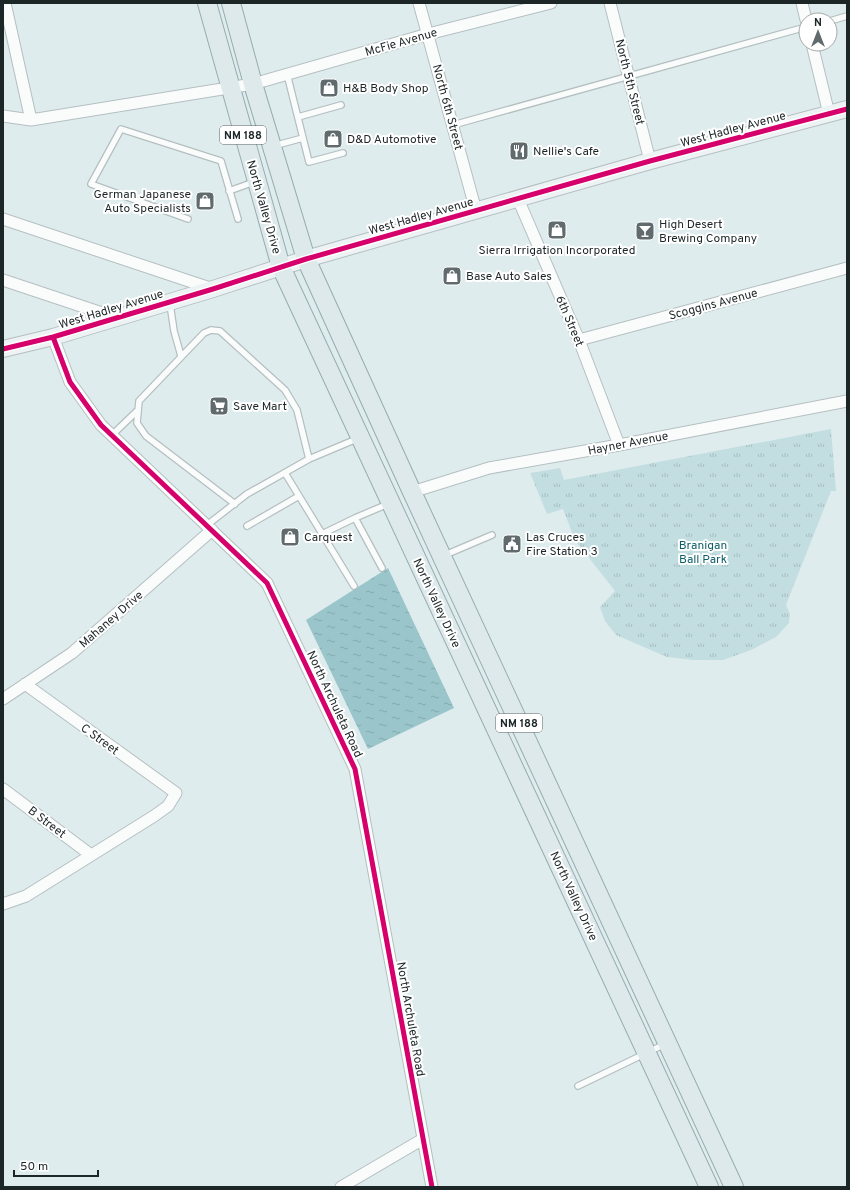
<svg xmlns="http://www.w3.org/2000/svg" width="850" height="1190" viewBox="0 0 850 1190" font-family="Overpass,sans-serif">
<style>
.park{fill:url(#park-tufts)}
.water{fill:url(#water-ripples)}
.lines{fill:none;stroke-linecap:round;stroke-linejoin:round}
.lane-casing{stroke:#b5bfc0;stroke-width:8}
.street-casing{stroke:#b5bfc0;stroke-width:13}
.secondary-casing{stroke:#b5bfc0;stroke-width:18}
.primary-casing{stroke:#95acaf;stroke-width:20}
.lane{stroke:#fafcfc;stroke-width:5.5}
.street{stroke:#fafcfc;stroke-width:11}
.secondary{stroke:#edf3f4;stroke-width:16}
.primary{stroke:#dee9eb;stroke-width:18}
.cycleway-casing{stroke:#fff;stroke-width:8}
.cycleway{stroke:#d6006c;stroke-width:5}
.labels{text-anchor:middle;stroke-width:4;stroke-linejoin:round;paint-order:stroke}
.shield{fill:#fff;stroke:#616768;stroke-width:1}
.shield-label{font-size:11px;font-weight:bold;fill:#1d2627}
.street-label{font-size:12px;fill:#1d2627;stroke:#fff}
.poi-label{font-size:12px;fill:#1d2627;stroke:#fff;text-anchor:start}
.park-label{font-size:12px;fill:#0c5e67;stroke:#fff}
</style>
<defs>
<pattern id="park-tufts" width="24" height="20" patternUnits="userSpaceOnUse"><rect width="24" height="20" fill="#c3dee1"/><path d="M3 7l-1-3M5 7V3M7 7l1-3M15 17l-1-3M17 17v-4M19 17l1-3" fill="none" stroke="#a7bec1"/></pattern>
<pattern id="water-ripples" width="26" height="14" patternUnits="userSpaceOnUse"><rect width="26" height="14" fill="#99c5cb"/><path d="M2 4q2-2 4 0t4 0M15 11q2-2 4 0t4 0" fill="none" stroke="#83a9ae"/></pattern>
</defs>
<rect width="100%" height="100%" fill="#dfecee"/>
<!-- park -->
<path class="park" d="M831,429L836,491H831L786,605L790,614L789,623L776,637L751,650L723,660H693L667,657L616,635L605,621L600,607L615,591L575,540L563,509L547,514L530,473L560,468L564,480Z"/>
<!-- water -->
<path class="water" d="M388,568L454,708L368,749L306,620Z"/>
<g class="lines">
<!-- lane casing -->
<g class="lane-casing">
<path id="lane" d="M830,21L847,16
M298,117L341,105
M453,125L806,27
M303,138L309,162L343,153
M273,146L303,138L287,74
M229,191L254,182
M188,219L91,184L121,129L221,161L238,219
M170,304L174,331L181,356
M112,435L137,411
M285,473L354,586
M235,504L146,436L137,423L139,401L204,333L211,330L220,331L285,390L297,410L309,459
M355,518L388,504
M207,525L247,494L309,459L359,438
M247,526L299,496
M322,534L355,518L382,568
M445,555L492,535
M578,1086L665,1044"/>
</g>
<!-- street casing -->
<g class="street-casing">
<path id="street" d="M5,3L31,120
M419,3L476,211
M610,3L650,161
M802,3L806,20
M812,44L829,114
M3,116L31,120L253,84L428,34L551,3
M518,199L579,340L619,445
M3,219L213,289
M3,280L117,318
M53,337L70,382L101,425L267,583L355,769L432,1187
M579,340L847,268
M412,492L489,468L619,445L847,401
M3,699L72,653L212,530
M3,789L91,855
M3,904L26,896L154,816L168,806L176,793L25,684
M341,1187L423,1139"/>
</g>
<!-- secondary casing -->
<g class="secondary-casing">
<path id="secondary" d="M3,349L53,337L213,289L306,259L650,161L847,109"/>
</g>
<!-- primary casing -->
<g class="primary-casing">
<path id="primary" d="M207,3L281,267L709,1187
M231,3L253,84L306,259L412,492L734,1187"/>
</g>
<!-- lane -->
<use href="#lane" class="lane"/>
<!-- street -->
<use href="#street" class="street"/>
<!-- secondary -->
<use href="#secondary" class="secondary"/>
<!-- primary -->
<use href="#primary" class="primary"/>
<!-- cycleway casing -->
<g class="cycleway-casing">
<path id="cycleway" d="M53,337L70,382L101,425L267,583L355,769L432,1187
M3,349L53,337L213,289L306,259L650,161L847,109"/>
</g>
<!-- cycleway -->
<use href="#cycleway" class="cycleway"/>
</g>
<!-- icons -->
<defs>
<g id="shop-square" transform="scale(1)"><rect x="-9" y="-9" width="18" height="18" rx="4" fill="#616b6d" stroke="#fff"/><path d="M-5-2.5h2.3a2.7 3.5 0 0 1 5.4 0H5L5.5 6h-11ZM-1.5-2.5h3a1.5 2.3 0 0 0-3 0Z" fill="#fff"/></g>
<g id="restaurant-square" transform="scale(1)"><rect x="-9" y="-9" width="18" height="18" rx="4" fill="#616b6d" stroke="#fff"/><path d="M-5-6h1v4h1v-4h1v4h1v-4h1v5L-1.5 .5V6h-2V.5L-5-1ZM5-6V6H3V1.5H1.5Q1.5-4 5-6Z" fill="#fff"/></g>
<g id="bar-square" transform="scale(1)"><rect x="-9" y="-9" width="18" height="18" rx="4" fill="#616b6d" stroke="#fff"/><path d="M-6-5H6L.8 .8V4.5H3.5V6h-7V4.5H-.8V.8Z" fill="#fff"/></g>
<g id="supermarket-square" transform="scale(1)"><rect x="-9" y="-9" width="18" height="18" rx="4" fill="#616b6d" stroke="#fff"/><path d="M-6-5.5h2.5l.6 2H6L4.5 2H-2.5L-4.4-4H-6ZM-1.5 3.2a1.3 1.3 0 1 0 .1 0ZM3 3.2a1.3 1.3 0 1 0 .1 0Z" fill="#fff"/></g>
<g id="civic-square" transform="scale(1)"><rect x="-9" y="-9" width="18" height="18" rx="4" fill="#616b6d" stroke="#fff"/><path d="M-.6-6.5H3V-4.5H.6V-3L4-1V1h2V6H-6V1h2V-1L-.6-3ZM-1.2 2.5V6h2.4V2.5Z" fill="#fff"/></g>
</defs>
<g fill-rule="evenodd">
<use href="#shop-square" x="329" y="88"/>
<use href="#shop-square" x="333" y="139"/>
<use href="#restaurant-square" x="519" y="151"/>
<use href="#shop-square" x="205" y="201"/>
<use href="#shop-square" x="557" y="230"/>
<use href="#bar-square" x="645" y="231"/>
<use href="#shop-square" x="452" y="276"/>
<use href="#supermarket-square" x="219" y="406"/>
<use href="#shop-square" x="290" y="537"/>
<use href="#civic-square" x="512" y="544"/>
</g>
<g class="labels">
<!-- shield labels -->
<g class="shield">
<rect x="220" y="126" width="46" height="18" rx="3"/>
<rect x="496" y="714" width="46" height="18" rx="3"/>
</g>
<g class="shield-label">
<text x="243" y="139">NM 188</text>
<text x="519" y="727">NM 188</text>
</g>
<!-- street labels -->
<g class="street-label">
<text transform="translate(401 42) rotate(-16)" y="4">McFie Avenue</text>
<text transform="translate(630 82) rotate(76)" y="4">North 5th Street</text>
<text transform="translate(448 107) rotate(75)" y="4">North 6th Street</text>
<text transform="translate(733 129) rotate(-15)" y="4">West Hadley Avenue</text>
<text transform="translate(264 207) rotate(74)" y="4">North Valley Drive</text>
<text transform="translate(421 216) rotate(-16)" y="4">West Hadley Avenue</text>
<text transform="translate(713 304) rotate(-15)" y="4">Scoggins Avenue</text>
<text transform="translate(111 309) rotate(-17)" y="4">West Hadley Avenue</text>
<text transform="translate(570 321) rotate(67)" y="4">6th Street</text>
<text transform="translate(628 443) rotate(-11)" y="4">Hayner Avenue</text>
<text transform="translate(437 603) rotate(65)" y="4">North Valley Drive</text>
<text transform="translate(111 619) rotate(-41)" y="4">Mahaney Drive</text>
<text transform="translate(335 704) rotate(65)" y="4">North Archuleta Road</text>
<text transform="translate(100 739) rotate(36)" y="4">C Street</text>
<text transform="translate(47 822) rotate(37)" y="4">B Street</text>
<text transform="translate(574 896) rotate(65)" y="4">North Valley Drive</text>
<text transform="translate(411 1019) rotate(80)" y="4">North Archuleta Road</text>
</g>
<!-- poi labels -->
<g class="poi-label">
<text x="343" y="92">H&amp;B Body Shop</text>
<text x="347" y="143">D&amp;D Automotive</text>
<text x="533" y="155">Nellie's Cafe</text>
<text x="191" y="198" text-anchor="end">German Japanese<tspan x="191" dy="14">Auto Specialists</tspan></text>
<text x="659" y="228">High Desert<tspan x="659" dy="14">Brewing Company</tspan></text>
<text x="557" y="254" text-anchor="middle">Sierra Irrigation Incorporated</text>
<text x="466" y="280">Base Auto Sales</text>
<text x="233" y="410">Save Mart</text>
<text x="304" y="541">Carquest</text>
<text x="526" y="541">Las Cruces<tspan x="526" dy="14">Fire Station 3</tspan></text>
</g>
<!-- park labels -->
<g class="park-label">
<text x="703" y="549">Branigan<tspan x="703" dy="14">Ball Park</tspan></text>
</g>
</g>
<!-- border -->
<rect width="850" height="1190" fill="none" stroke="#1d2627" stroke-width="8"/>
<!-- north arrow -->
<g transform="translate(818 32)"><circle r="19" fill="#ffffff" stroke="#a5a8a9"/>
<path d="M0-3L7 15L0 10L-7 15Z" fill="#616b6d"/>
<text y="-6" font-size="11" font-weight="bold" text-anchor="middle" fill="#1d2627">N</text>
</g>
<!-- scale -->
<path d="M14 1170v6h84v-6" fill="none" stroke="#1d2627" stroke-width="2"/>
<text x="20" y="1170" font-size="12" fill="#1d2627" stroke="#ffffff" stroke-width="3" paint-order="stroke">50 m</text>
</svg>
